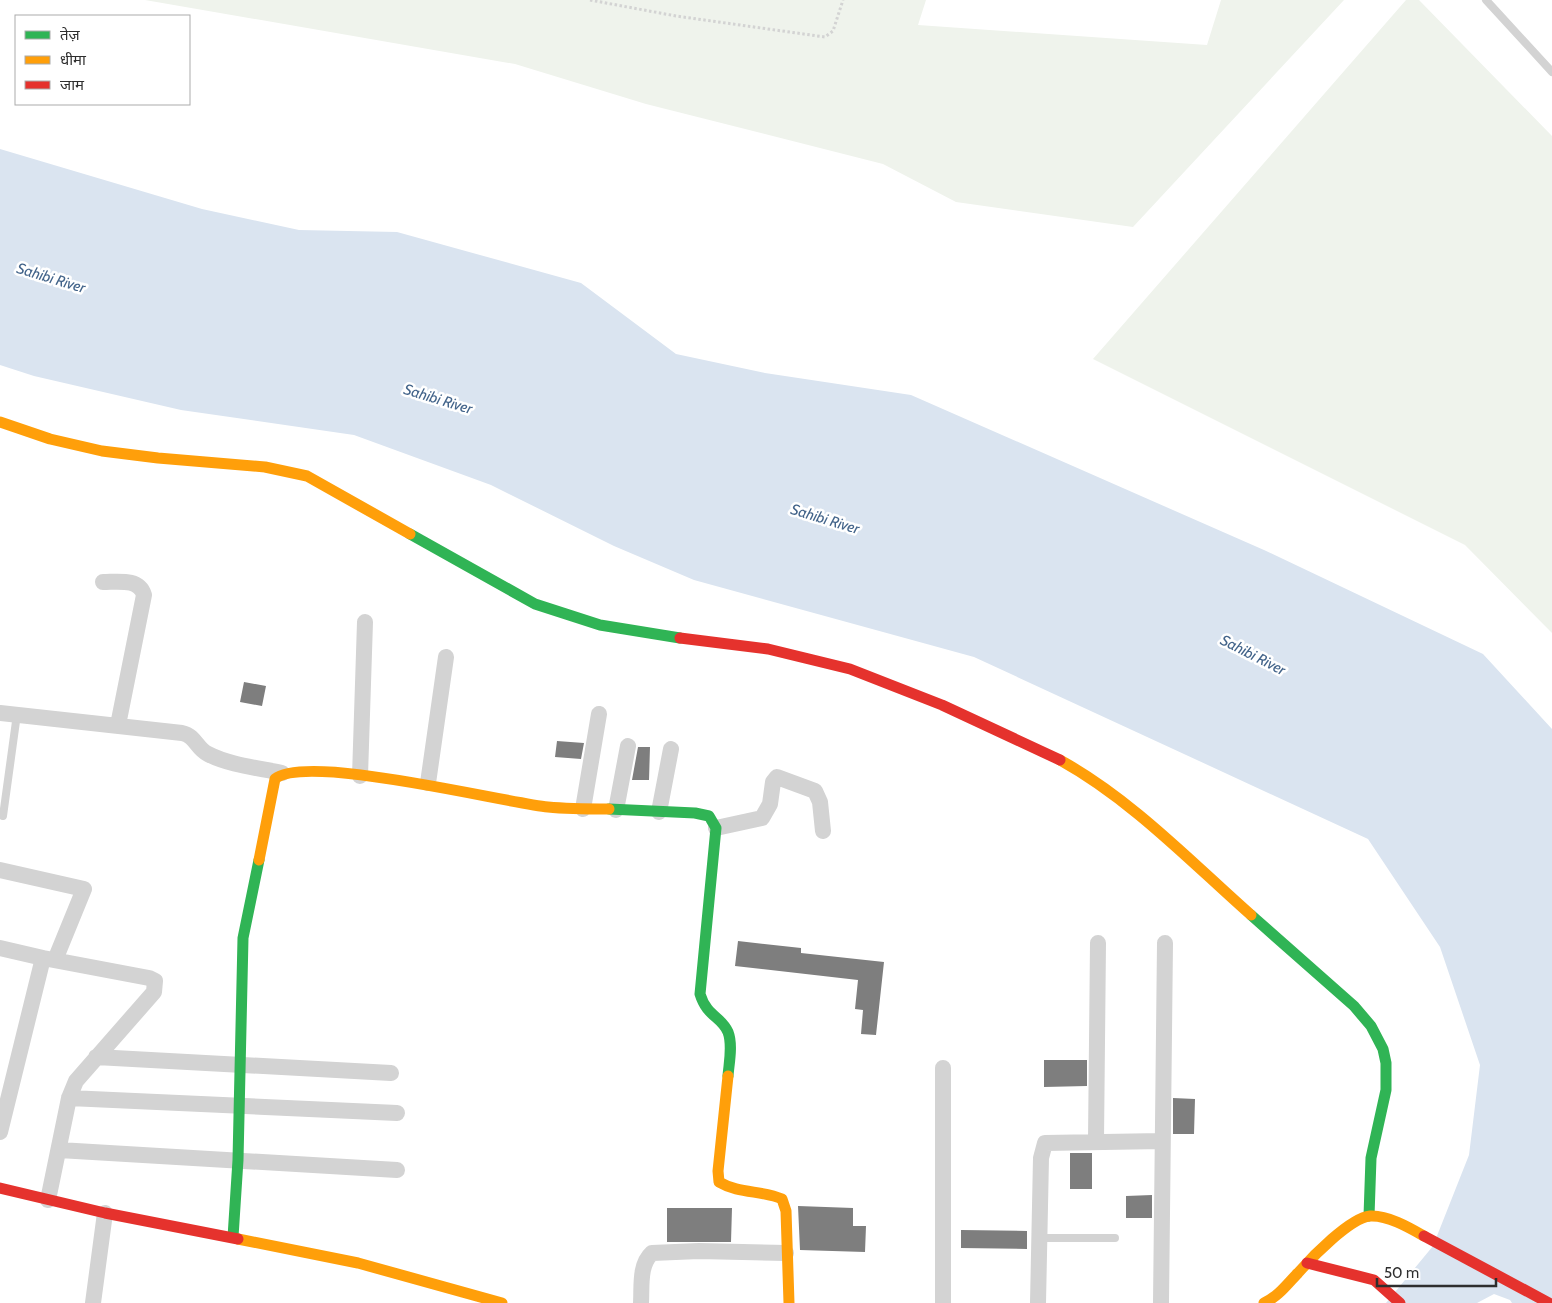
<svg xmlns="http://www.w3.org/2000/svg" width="1552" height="1303" viewBox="0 0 1552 1303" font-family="Cabin,'Noto Sans Devanagari',sans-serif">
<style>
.green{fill:#eff3ec}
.water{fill:#dae4f0}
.building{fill:#7e7e7e}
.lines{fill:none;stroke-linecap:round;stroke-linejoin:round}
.path{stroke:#d3d3d3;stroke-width:3;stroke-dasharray:2.5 2.5;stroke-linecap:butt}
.lane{stroke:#d3d3d3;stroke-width:8}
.street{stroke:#d3d3d3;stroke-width:16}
.fast{stroke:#30b455;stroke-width:11}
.slow{stroke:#ff9f0a;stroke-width:11}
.jam{stroke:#e5322d;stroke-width:11}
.labels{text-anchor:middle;stroke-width:5;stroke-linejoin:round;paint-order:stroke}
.water-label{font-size:15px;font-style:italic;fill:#43648a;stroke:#fff}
</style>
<rect width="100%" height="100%" fill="#fff"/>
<!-- green -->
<path class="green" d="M145,0H926L918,25L1207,45L1221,0H1344L1133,227L956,202L883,164L646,104L515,64Z
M1406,0H1419L1552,136V633L1465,545L1093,359Z"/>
<!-- water -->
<path class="water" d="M0,149L202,209L299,230L397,232L581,283L676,354L765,373L911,395L1264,550L1483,654L1552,729V1303H1512L1510,1300L1494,1294L1477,1303H1386L1433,1246L1469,1155L1480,1065L1440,947L1368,839L974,657L694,580L614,546L491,485L354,435L181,410L34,376L0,365Z"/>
<!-- building -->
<path class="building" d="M244,682L266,686L262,706L240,702Z
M557,741L584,743L581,759L555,757Z
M638,747H650L649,780H632Z
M738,941L801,948V953L884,962L876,1035L861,1034L863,1010L855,1009L858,980L735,966Z
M1044,1060H1087V1086L1044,1087Z
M1173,1098L1195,1099L1194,1134H1173Z
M1070,1153H1092V1189H1070Z
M1152,1195V1218H1126V1196Z
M798,1206L853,1208V1226H866L865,1252L800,1250Z
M667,1208H732L731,1242H667Z
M961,1230L1027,1231V1249L961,1248Z"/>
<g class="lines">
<!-- path -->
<path class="path" d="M590,0L676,16L825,37L833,31L843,0"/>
<!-- lane -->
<path class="lane" d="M1486,0L1552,72
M3,816L17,714
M1039,1238H1115"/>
<!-- street -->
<path class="street" d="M103,582C118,582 139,578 144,595L118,725
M0,713L182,733C196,736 196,748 208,754C229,765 259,768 282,773
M360,776L365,622
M428,783L446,657
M583,809L599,714
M616,810L628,746
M659,812L671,749
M716,828L762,818L770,804L773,782L777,777L815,791L820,802L823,831
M0,870L84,889L55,960
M0,948L43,958
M96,1057L391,1073
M943,1068V1303
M69,1098L397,1113
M0,1132L43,958L149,978L155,981L154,992L76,1081L69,1098L48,1200
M1096,1140L1098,943
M59,1150L397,1170
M93,1303L105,1213
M641,1303C642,1286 639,1265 652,1253L699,1251L786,1253
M1038,1303L1041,1158L1045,1143L1162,1141
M1161,1303L1165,943"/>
<!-- fast -->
<path class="fast" d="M410,534L535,604L600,625L680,638
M609,809L695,813L709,816L716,828L700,994C707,1017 721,1016 728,1032C733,1045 729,1063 728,1076
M1251,915L1354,1006L1371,1026L1383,1049L1386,1063V1090L1371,1158L1369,1216
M233,1237L238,1160L243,938L259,860"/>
<!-- slow -->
<path class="slow" d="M0,422L50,439L102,451L158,458L265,467L307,476L410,534
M1060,760C1132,800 1190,861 1251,915
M259,860L275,779C306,753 501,802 548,807C568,809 589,809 609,809
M728,1076L718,1171L719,1182C739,1194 762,1190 782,1199L786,1211L789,1303
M238,1239L358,1263L502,1303
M1264,1303C1279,1296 1287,1284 1298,1273C1312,1257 1350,1218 1370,1216C1388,1215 1410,1228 1424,1236"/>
<!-- jam -->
<path class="jam" d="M680,638L768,649L850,669L942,705L1060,760
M0,1188L105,1213L238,1239
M1424,1236L1549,1303
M1307,1263L1374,1280L1400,1303"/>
</g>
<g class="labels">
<!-- water labels -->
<g class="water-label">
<text transform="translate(51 278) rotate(17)" y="5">Sahibi River</text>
<text transform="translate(438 399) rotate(17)" y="5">Sahibi River</text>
<text transform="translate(825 519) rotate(17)" y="5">Sahibi River</text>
<text transform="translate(1253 655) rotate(27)" y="5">Sahibi River</text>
</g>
</g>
<!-- legend -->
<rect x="15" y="15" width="175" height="90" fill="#ffffff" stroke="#ababab"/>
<rect x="25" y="31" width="25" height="8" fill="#30b455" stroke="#ababab"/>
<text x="60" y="40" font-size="15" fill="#2e2e2e">तेज़</text>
<rect x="25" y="56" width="25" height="8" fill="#ff9f0a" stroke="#ababab"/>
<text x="60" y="65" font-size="15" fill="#2e2e2e">धीमा</text>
<rect x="25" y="81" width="25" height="8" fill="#e5322d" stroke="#ababab"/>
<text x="60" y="90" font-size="15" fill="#2e2e2e">जाम</text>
<!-- scale -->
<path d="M1377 1278v8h119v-8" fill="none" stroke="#2e2e2e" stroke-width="2.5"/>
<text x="1384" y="1278" font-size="15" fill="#2e2e2e" stroke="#ffffff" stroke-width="4" paint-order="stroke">50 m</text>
</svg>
